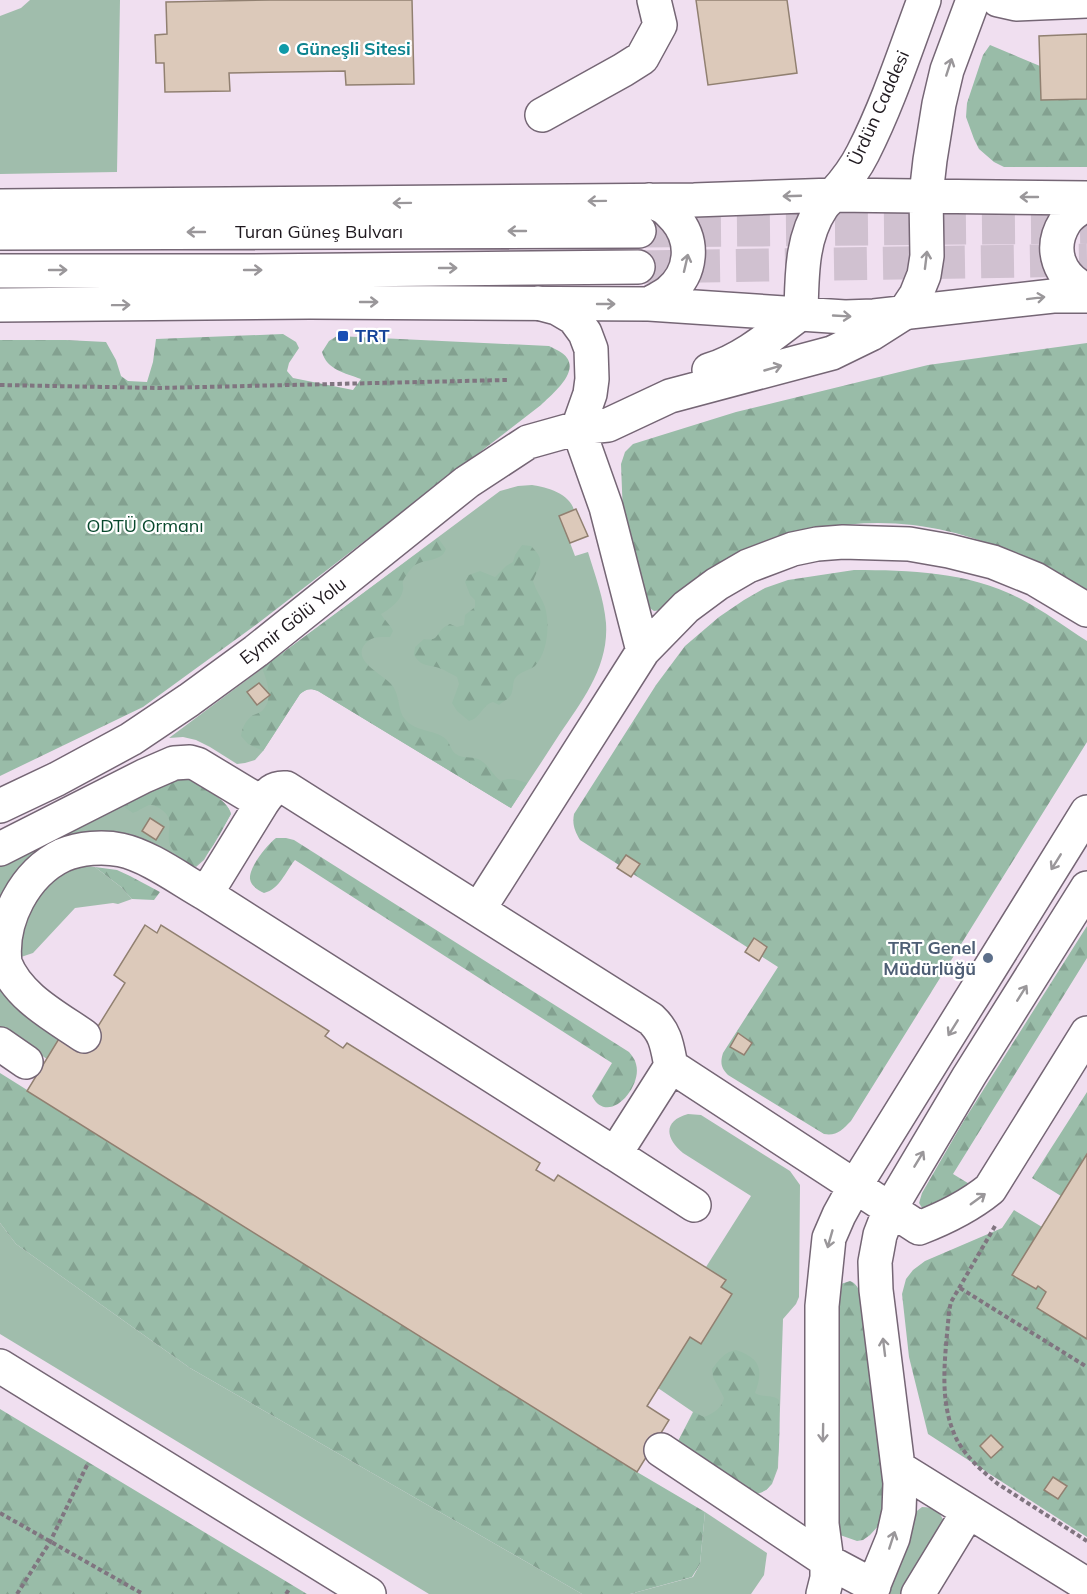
<svg xmlns="http://www.w3.org/2000/svg" width="1087" height="1594" viewBox="0 0 1087 1594" font-family="Mulish,sans-serif">
<style>
.green{fill:#a0bdac}
.forest{fill:url(#forest-firs)}
.building{fill:#dcc9ba;stroke:#918071;stroke-width:1.5}
.lines{fill:none;stroke-linecap:round;stroke-linejoin:round}
.major-tunnel{stroke:#d0c1d0;stroke-width:33;stroke-dasharray:33 16;stroke-linecap:butt}
.minor-casing{stroke:#756675;stroke-width:36}
.major-casing{stroke:#756675;stroke-width:36}
.path{stroke:#807580;stroke-width:4;stroke-dasharray:4.5 3;stroke-linecap:butt}
.minor{stroke:#fff;stroke-width:33}
.major{stroke:#fff;stroke-width:33}
.oneway{stroke:#9a979a}
.culture-dot{fill:#0f9aa8;stroke:#fff;stroke-width:2}
.transit-dot{fill:#1a4fb4;stroke:#fff;stroke-width:2}
.service-dot{fill:#5c6f8a;stroke:#fff;stroke-width:2}
.labels{text-anchor:middle;stroke-width:4.5;stroke-linejoin:round;paint-order:stroke}
.culture-label{font-size:18px;font-weight:bold;fill:#0d838f;stroke:#fff;text-anchor:start}
.street-label{font-size:18px;fill:#1e181e;stroke:#fff}
.transit-label{font-size:18px;font-weight:bold;fill:#164399;stroke:#fff;text-anchor:start}
.park-label{font-size:18px;fill:#08482d;stroke:#fff}
.service-label{font-size:18px;font-weight:bold;fill:#4e5e75;stroke:#fff;text-anchor:end}
</style>
<defs>
<pattern id="forest-firs" width="22" height="20" patternUnits="userSpaceOnUse" patternTransform="scale(1.5)"><rect width="22" height="20" fill="#99bca8"/><path d="M5 1l3.5 6h-7zM16 11l3.5 6h-7z" fill="#83a190"/></pattern>
</defs>
<rect width="100%" height="100%" fill="#f0dff0"/>
<!-- green -->
<path class="green" d="M30,0H120L117,172L0,174V16L21,8Z
M532,485C547,487 570,494 574,510L560,516L575,556L588,552C595,575 604,599 606,623C609,667 582,701 559,735C543,760 527,784 511,808L318,691C310,688 306,689 300,694L263,751L255,760L245,763L237,764L210,747L196,740L183,737L169,738L500,491L518,486Z
M184,777C198,785 228,799 231,814L204,860L196,867L121,839L0,902V862L167,778Z
M78,865L95,867L121,887L132,899L118,904L113,903L75,908L33,953L18,958L13,928L44,878Z
M0,983L10,999L22,1013L60,1037L47,1059L0,1028Z
M688,1114L701,1115L790,1171L800,1185L799,1297L796,1304L783,1319L778,1468L772,1484L766,1490L675,1447L693,1412L658,1388L690,1337L702,1343L732,1294L721,1287L725,1280L706,1267L751,1196L683,1153C665,1138 663,1121 688,1114Z
M0,1223L16,1244L190,1368L582,1594H429L0,1334Z
M922,1507C934,1507 940,1511 944,1522L903,1594H887C902,1569 907,1542 913,1514Z
M705,1512L767,1553L764,1575L751,1594H630L693,1577L700,1564Z"/>
<!-- forest -->
<path class="forest" d="M990,45L1040,66L1041,100L1087,99V167H1004L994,162L979,149L974,139L966,117L967,103L983,55Z
M283,334L296,342L299,348L289,363L287,371L293,378L353,390L361,379C345,373 327,370 322,352L329,341L337,336L549,346C553,348 558,350 562,353C584,369 553,393 541,405L257,624L143,707L0,776V340H66L106,342L116,360L121,376L128,381L147,382L153,362L156,339Z
M1087,343V592C1063,580 1039,565 1014,554C955,527 886,515 822,529L662,610L654,611L648,607L624,541L621,464L625,452L633,444L736,412L928,365Z
M438,538L446,549C441,564 420,557 411,569C409,571 404,578 403,581C402,584 404,587 403,590C401,601 390,609 381,614C385,621 390,624 393,631L390,637C381,637 371,636 365,644C351,661 384,675 392,685C400,695 398,712 405,719C415,732 434,729 446,739C450,743 451,751 456,754C462,759 471,756 478,759C489,764 492,775 501,781C510,777 518,780 527,783L511,808L318,691C310,688 306,689 300,694L263,751L248,744L241,736C242,727 246,720 253,715C254,715 261,712 262,711C274,699 267,681 262,668Z
M522,545L531,546C546,561 540,564 533,581C536,591 542,598 545,607C550,624 548,652 535,666C530,670 523,671 518,675C512,680 514,685 512,692C511,698 504,701 499,705L493,702C482,705 481,718 469,721L457,711L452,703L459,684L457,677C451,674 445,670 439,668C427,664 421,667 414,655L415,647L424,639C437,641 435,637 442,629C444,627 447,625 450,624L457,627L464,625L465,615L475,607V600L470,595L465,582L469,575L480,571L495,577L506,566L513,562L515,555Z
M854,570C911,570 970,572 1021,599C1044,611 1065,627 1087,641V742L851,1121C842,1130 837,1136 824,1134L728,1075C721,1068 720,1063 723,1053L778,967L580,840C575,831 572,825 574,814L656,685L685,646L719,617L744,600L765,588L788,580Z
M184,777C198,785 228,799 231,814C221,831 208,861 190,869L172,863L176,854C173,850 170,847 169,842C167,826 176,819 159,808C156,806 154,805 150,805C147,805 139,811 133,813L124,807L120,802L167,778Z
M276,838H286L294,840L629,1052C632,1056 635,1059 636,1064C643,1087 608,1127 592,1096L612,1063L295,860C285,872 280,889 264,893C258,890 251,886 250,879C249,867 267,845 276,838Z
M95,867L117,870L130,876L160,892L154,900L132,899L121,887Z
M1087,926V958L953,1174L976,1188L924,1211L919,1203L922,1193L963,1122Z
M0,1073L637,1472L705,1512L700,1564L692,1577L630,1594H582L190,1368L16,1244L0,1223Z
M1087,1092V1154L1061,1196L1032,1178Z
M1014,1210L1042,1227L1012,1275L1035,1289L1038,1286L1046,1292L1037,1308L1087,1339V1537L928,1434L909,1357L902,1294L906,1279L913,1270L925,1261L1002,1228Z
M850,1281C856,1283 858,1288 861,1294L886,1474L881,1523L870,1535L863,1540L857,1541L840,1535L834,1528L838,1285Z
M736,1350C760,1358 764,1369 755,1393C763,1398 772,1394 779,1400C779,1420 783,1477 766,1490C763,1492 757,1494 753,1495L675,1447L694,1412L704,1417C714,1413 722,1408 724,1398L713,1377L712,1369C719,1360 724,1352 736,1350Z
M0,1409L307,1594H0Z"/>
<!-- building -->
<path class="building" d="M270,0H412L414,84L346,85L345,71L229,73L230,91L165,92L164,63H156L155,35L167,34L166,2Z
M696,0H787L797,73L708,85Z
M1087,34V99L1041,100L1039,36Z
M576,509L588,536L570,543L559,516Z
M259,683L270,695L257,705L247,692Z
M150,818L164,827L156,840L142,831Z
M626,855L640,864L631,877L617,868Z
M145,925L157,933L161,925L329,1031L325,1036L343,1048L347,1043L540,1163L536,1170L554,1181L558,1175L726,1280L721,1287L732,1294L701,1344L690,1337L647,1406L669,1420L637,1472L27,1091L60,1037L82,1052L125,983L114,975Z
M754,938L767,947L759,961L745,952Z
M738,1033L752,1043L744,1055L730,1047Z
M1087,1154V1339L1037,1308L1046,1292L1038,1286L1036,1289L1012,1275Z
M991,1435L1003,1447L991,1458L980,1446Z
M1053,1477L1067,1486L1058,1499L1044,1490Z"/>
<g class="lines">
<!-- major-tunnel -->
<path class="major-tunnel" d="M639,231L1087,227
M638,267L1087,260"/>
<!-- minor casing -->
<g class="minor-casing">
<path id="minor" d="M998,0L1016,4L1087,1
M542,115L623,70L642,58L660,25L654,0
M538,303L557,308L574,318L585,333L591,349L592,379L590,394L578,428L606,507L643,651
M709,370C743,360 773,334 801,313
M262,803L206,894L615,1154L671,1066
M0,806L57,779L131,739L189,700L256,651L467,482L528,442L578,428L608,425L670,396L832,353L871,334L904,313
M0,849L144,776L174,763L190,762L197,764L262,803C269,793 273,787 286,788L651,1019C666,1033 667,1046 671,1066L919,1228C945,1218 968,1207 990,1189L1087,1033
M479,909L643,651L686,607L717,584L748,566L793,549L817,544L843,542L909,544L949,551L993,562L1035,579L1087,610
M84,1036C55,1016 18,997 5,963C0,920 25,873 63,855C80,848 103,846 121,850C149,856 181,880 206,894
M0,1044L26,1062
M615,1154L694,1205
M0,1366L369,1594
M661,1450L827,1561L874,1586
M899,1468L1087,1585
M823,1594L827,1578V1561L822,1524V1306L829,1238L839,1215L855,1186L1087,812
M870,1594L893,1538L899,1511L900,1483L876,1290L875,1262L880,1235L890,1209L969,1076L1087,888
M918,1594L968,1512"/>
</g>
<!-- major casing -->
<g class="major-casing">
<path id="major" d="M649,200C654,203 660,205 665,208C669,211 672,215 675,218C695,241 692,273 669,292C663,297 655,300 649,304
M1087,204C1079,209 1070,214 1065,222C1048,249 1059,278 1087,290
M0,206L694,200L834,195L1087,198
M0,233L639,231
M0,271H253L638,267
M0,305L310,302L649,304L845,317L874,316L1053,296H1087
M801,313C802,277 801,238 822,207C825,202 830,199 834,194C845,182 856,167 863,153C888,104 905,51 924,0
M904,313L916,295L924,275L927,256L926,195L930,160L939,104L947,70L973,0"/>
</g>
<!-- path -->
<path class="path" d="M0,385L159,388L507,380
M995,1226L951,1302L949,1311C946,1353 937,1400 957,1440C966,1457 983,1472 998,1484L1087,1541
M960,1288L1087,1367
M0,1513L143,1594
M17,1594L50,1542L88,1463
M286,1594L290,1588"/>
<!-- minor -->
<use href="#minor" class="minor"/>
<!-- major -->
<use href="#major" class="major"/>
</g>
<!-- one-way arrows -->
<defs><path id="oneway-shaft" d="M-6 0H5M1.5-3L5.5 0L1.5 3" fill="none" stroke-width="1.6" stroke-linecap="round" stroke-linejoin="round" transform="scale(1.5)"/></defs>
<g class="oneway">
<use href="#oneway-shaft" transform="translate(949 67) rotate(-72)"/>
<use href="#oneway-shaft" transform="translate(792 196) rotate(178)"/>
<use href="#oneway-shaft" transform="translate(1029 197) rotate(-180)"/>
<use href="#oneway-shaft" transform="translate(597 201) rotate(179)"/>
<use href="#oneway-shaft" transform="translate(402 203) rotate(179)"/>
<use href="#oneway-shaft" transform="translate(517 231) rotate(180)"/>
<use href="#oneway-shaft" transform="translate(196 232) rotate(180)"/>
<use href="#oneway-shaft" transform="translate(926 260) rotate(-83)"/>
<use href="#oneway-shaft" transform="translate(686 263) rotate(-77)"/>
<use href="#oneway-shaft" transform="translate(448 268)"/>
<use href="#oneway-shaft" transform="translate(58 270)"/>
<use href="#oneway-shaft" transform="translate(253 270)"/>
<use href="#oneway-shaft" transform="translate(1036 298) rotate(-7)"/>
<use href="#oneway-shaft" transform="translate(369 302)"/>
<use href="#oneway-shaft" transform="translate(606 304)"/>
<use href="#oneway-shaft" transform="translate(121 305) rotate(-1)"/>
<use href="#oneway-shaft" transform="translate(842 316) rotate(3)"/>
<use href="#oneway-shaft" transform="translate(773 368) rotate(-16)"/>
<use href="#oneway-shaft" transform="translate(1056 862) rotate(122)"/>
<use href="#oneway-shaft" transform="translate(1022 993) rotate(-58)"/>
<use href="#oneway-shaft" transform="translate(953 1028) rotate(122)"/>
<use href="#oneway-shaft" transform="translate(919 1159) rotate(-59)"/>
<use href="#oneway-shaft" transform="translate(978 1199) rotate(-36)"/>
<use href="#oneway-shaft" transform="translate(830 1239) rotate(106)"/>
<use href="#oneway-shaft" transform="translate(884 1347) rotate(-97)"/>
<use href="#oneway-shaft" transform="translate(823 1433) rotate(91)"/>
<use href="#oneway-shaft" transform="translate(892 1540) rotate(-72)"/>
</g>
<!-- markers -->
<circle class="culture-dot" cx="284" cy="49" r="6"/>
<rect class="transit-dot" x="337" y="330" width="12" height="12" rx="3"/>
<circle class="service-dot" cx="988" cy="958" r="6"/>
<g class="labels">
<!-- culture labels -->
<g class="culture-label">
<text x="296" y="55">Güneşli Sitesi</text>
</g>
<!-- street labels -->
<g class="street-label">
<text transform="translate(879 108) rotate(-66)" y="6">Ürdün Caddesi</text>
<text x="319" y="238">Turan Güneş Bulvarı</text>
<text transform="translate(293 621) rotate(-38)" y="6">Eymir Gölü Yolu</text>
</g>
<!-- transit labels -->
<g class="transit-label">
<text x="355" y="342">TRT</text>
</g>
<!-- park labels -->
<g class="park-label">
<text x="145" y="532">ODTÜ Ormanı</text>
</g>
<!-- service labels -->
<g class="service-label">
<text x="976" y="954">TRT Genel<tspan x="976" dy="21">Müdürlüğü</tspan></text>
</g>
</g>
</svg>
